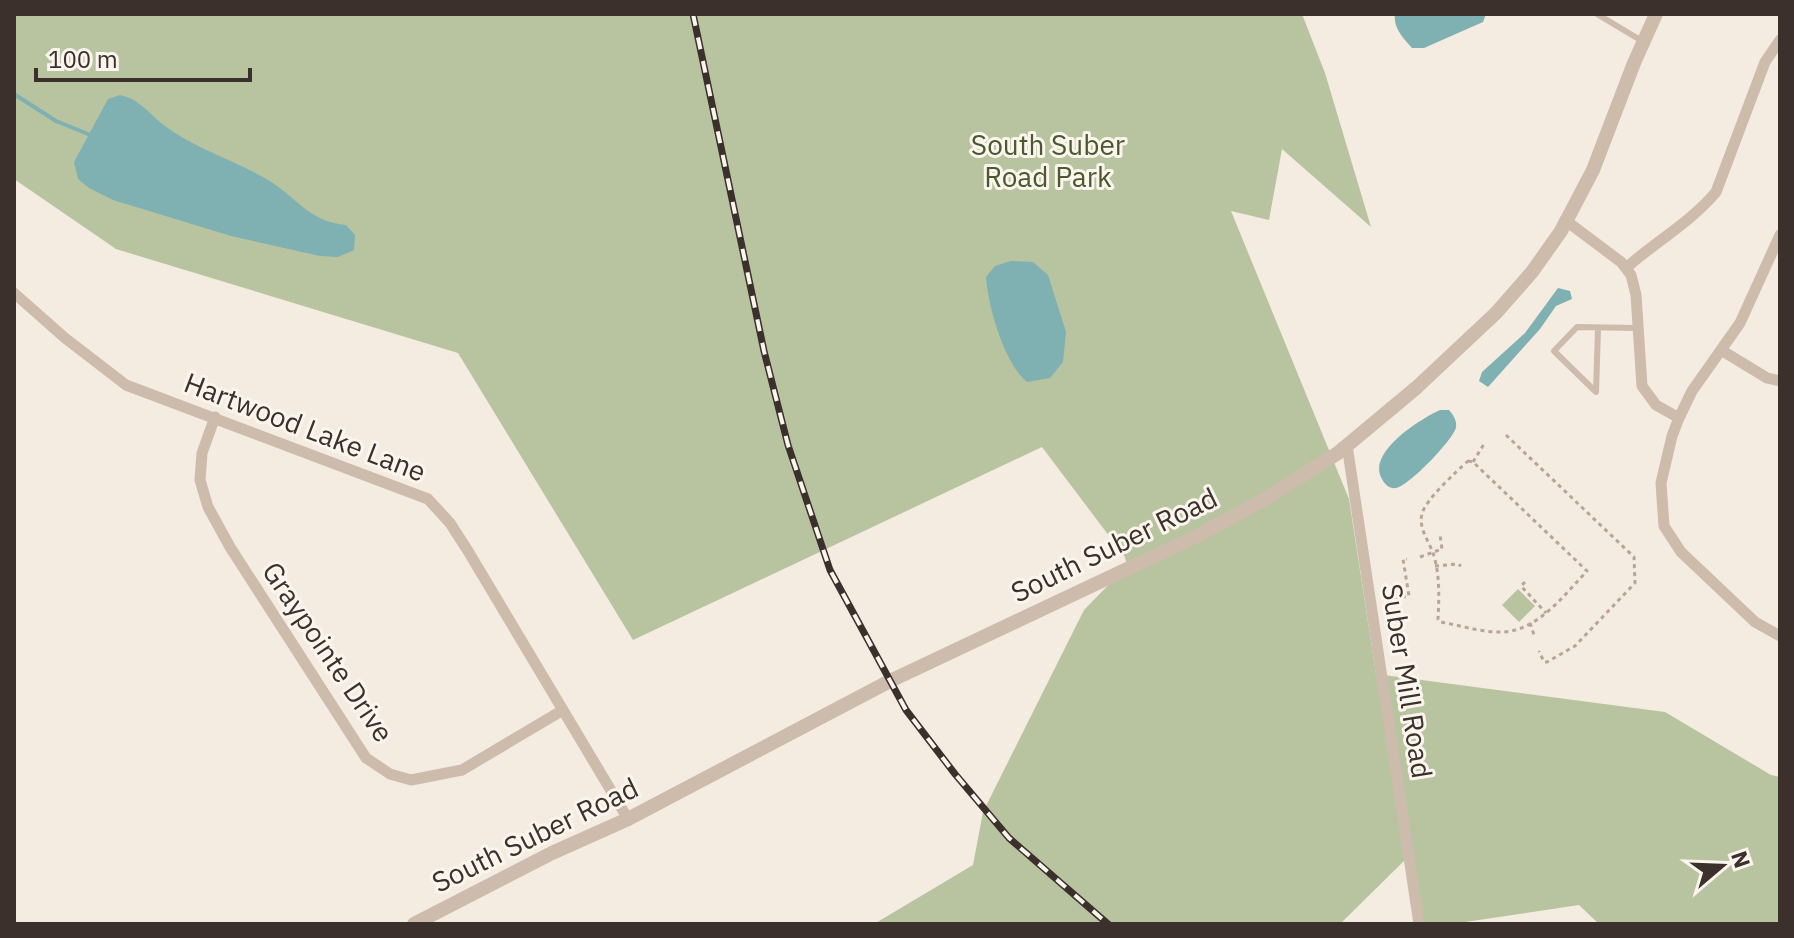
<svg xmlns="http://www.w3.org/2000/svg" width="1794" height="938" viewBox="0 0 1794 938" font-family="'IBM Plex Sans',sans-serif">
<style>
.green{fill:#b8c4a0}
.water{fill:#7fb0b2}
.lines{fill:none;stroke-linecap:round;stroke-linejoin:round}
.stream{stroke:#7fb0b2;stroke-width:4}
.path{stroke:#b9a596;stroke-width:3;stroke-dasharray:4 4;stroke-linecap:butt}
.service{stroke:#cdbbac;stroke-width:6}
.minor{stroke:#cdbbac;stroke-width:11}
.tertiary{stroke:#cdbbac;stroke-width:14}
.rail-casing{stroke:#3b302b;stroke-width:7}
.rail{stroke:#fbf5ee;stroke-width:4;stroke-dasharray:12;stroke-linecap:butt}
.labels{text-anchor:middle;stroke-width:6;stroke-linejoin:round;paint-order:stroke}
.park-label{font-size:28px;fill:#4a5a2e;stroke:#fbf5ee}
.street-label{font-size:28px;fill:#3b302b;stroke:#fbf5ee}
</style>
<rect width="100%" height="100%" fill="#f4ebe1"/>
<!-- green -->
<path class="green" d="M14,14H1302L1325,73L1371,227L1282,149L1269,220L1231,211L1349,499L1376,674L1665,712L1771,775L1780,777V924H1599L1579,905L1452,924H1418L1405,860L1340,924H874L973,865L983,812L1084,610L1127,566L1125,557L1042,447L633,640L458,353L116,249L14,179Z
M1518,589L1535,606L1519,622L1502,605Z"/>
<!-- water -->
<path class="water" d="M1395,14H1486L1483,22L1424,48H1412C1403,38 1393,28 1395,14Z
M120,95C140,99 149,114 165,126C194,148 231,159 263,177C296,195 306,221 346,225L355,235L354,250L338,257L320,256L231,236L113,200L89,188L78,179L74,162L108,99Z
M1011,261L1033,262L1048,275L1066,332L1063,362L1050,378L1027,382C1004,363 988,306 986,277L995,266Z
M1558,288L1570,291L1572,299L1556,306L1540,329L1488,387L1479,381L1482,372L1525,333Z
M1440,410H1449C1453,415 1457,420 1456,427C1455,438 1408,487 1396,488C1390,489 1385,485 1382,479C1366,453 1420,419 1440,410Z"/>
<g class="lines">
<!-- stream -->
<path class="stream" d="M14,94L56,121L88,134"/>
<!-- path -->
<path class="path" d="M1506,435L1634,557L1635,583L1575,646L1547,662H1544L1539,651
M1468,461L1473,462L1587,571C1565,594 1538,631 1502,632C1482,633 1460,625 1440,622L1438,619C1439,598 1440,577 1434,556C1430,542 1418,529 1422,514C1425,500 1457,471 1468,461Z
M1473,462L1484,444
M1420,557L1442,549L1440,535
M1435,566L1458,564L1461,566
M1525,582L1521,586L1546,613
M1386,599L1409,596L1403,559H1407
M1530,623L1534,635"/>
<!-- service -->
<path class="service" d="M1597,14L1642,41
M1598,328L1596,392L1554,351L1577,327L1636,328"/>
<!-- minor -->
<path class="minor" d="M1565,220L1621,262L1631,275L1636,295L1642,386L1656,405L1679,418
M1780,235L1740,323L1692,391L1679,418L1672,436L1661,483L1664,526L1681,552L1755,622L1780,636
M1626,268C1655,242 1691,222 1716,192L1765,62L1780,40
M14,293L65,338L126,385L428,499L450,523L468,551L628,819
M1721,350L1767,378L1780,381
M215,417L202,453L200,480L208,507L230,547L366,758L390,774L411,780L462,770L563,710
M1347,445L1419,924"/>
<!-- tertiary -->
<path class="tertiary" d="M414,924L552,853L628,819L890,681L1199,535L1265,499L1338,453L1416,388L1496,313L1532,272L1561,231L1593,170L1634,63L1656,14"/>
<!-- rail casing -->
<g class="rail-casing">
<path id="rail" d="M693,14L764,351L788,445L830,570L906,710L955,774L1009,838L1108,924"/>
</g>
<!-- rail -->
<use href="#rail" class="rail"/>
</g>
<g class="labels">
<!-- park labels -->
<g class="park-label">
<text x="1048" y="155">South Suber<tspan x="1048" dy="32">Road Park</tspan></text>
</g>
<!-- street labels -->
<g class="street-label">
<text transform="translate(305 427) rotate(21)" y="10">Hartwood Lake Lane</text>
<text transform="translate(1114 545) rotate(-26)" y="10">South Suber Road</text>
<text transform="translate(328 652) rotate(56)" y="10">Graypointe Drive</text>
<text transform="translate(1407 681) rotate(81)" y="10">Suber Mill Road</text>
<text transform="translate(535 835) rotate(-26)" y="10">South Suber Road</text>
</g>
</g>
<!-- border -->
<rect width="1794" height="938" fill="none" stroke="#3b302b" stroke-width="32"/>
<!-- north arrow -->
<g transform="translate(1722 866) rotate(71)" stroke="#fbf5ee" stroke-width="6" paint-order="stroke">
<path d="M0-6L14 30L0 20L-14 30Z" fill="#3b302b"/>
<text y="-12" font-size="22" font-weight="bold" text-anchor="middle" fill="#3b302b">N</text>
</g>
<!-- scale -->
<path d="M36 68v12h214v-12" fill="none" stroke="#3b302b" stroke-width="4"/>
<text x="48" y="68" font-size="24" fill="#3b302b" stroke="#fbf5ee" stroke-width="6" paint-order="stroke">100 m</text>
</svg>
